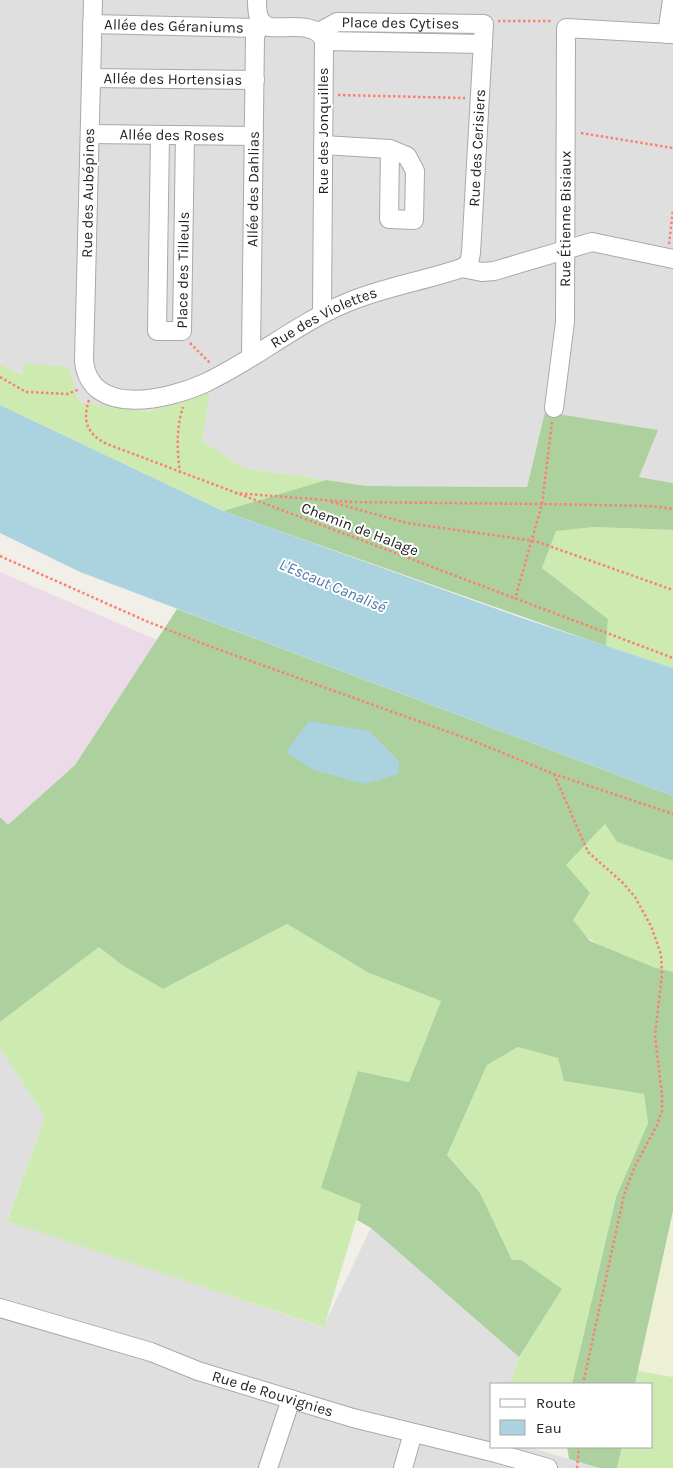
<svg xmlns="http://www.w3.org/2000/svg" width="673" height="1468" viewBox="0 0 673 1468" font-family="Karla,sans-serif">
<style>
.residential{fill:#e0dfdf}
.industrial{fill:#ebdbe8}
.farmland{fill:#eef0d5}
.grass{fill:#cdebb0}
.forest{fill:#add19e}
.parking{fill:#e2e2e2}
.water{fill:#aad3df}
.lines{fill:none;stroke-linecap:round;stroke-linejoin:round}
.minor-casing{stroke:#a9a9a9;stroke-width:20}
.path{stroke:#fa8072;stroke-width:2.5;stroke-dasharray:2.5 2.5;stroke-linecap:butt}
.minor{stroke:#fff;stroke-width:18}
.labels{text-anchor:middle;stroke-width:4;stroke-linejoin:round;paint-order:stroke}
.street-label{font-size:15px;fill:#222;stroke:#fff}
.water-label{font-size:16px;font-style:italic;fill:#4a7aab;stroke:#fff}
</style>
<rect width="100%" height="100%" fill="#f2efe9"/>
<!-- residential -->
<path class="residential" d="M0,0H673V483L639,477L657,430L545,413L527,487L367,486L244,468L201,441L210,392L148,412L112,408L78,402L23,363L24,375L0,364Z
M0,1048L45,1117L7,1220L323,1327L371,1228L519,1357L510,1384H492V1447H529L600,1468H0Z"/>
<!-- industrial -->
<path class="industrial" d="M0,572L157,640L75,765L8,826L0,817Z"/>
<!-- farmland -->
<path class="farmland" d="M673,1211V1377L638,1371Z"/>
<!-- grass -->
<path class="grass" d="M23,363L69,367L78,402L148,412L210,391L202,441L244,468L326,480L223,511L0,405V364L23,375Z
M594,527L673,530V668L606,646L608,619L542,568L556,530Z
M605,824L617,842L673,861V972C646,966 583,947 573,919C567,906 568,880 566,865Z
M287,924L369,973L441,1001L409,1082L358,1071L361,1204L324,1327L7,1221L45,1117L0,1048V1022L99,947L122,965L163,989Z
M518,1047L558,1058L564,1081L644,1094L648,1123L616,1197L572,1384H510L519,1357L562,1289L512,1260L480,1193L447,1155L487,1065Z
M638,1371L673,1377V1468H617L622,1447H652V1384H635Z"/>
<!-- forest -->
<path class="forest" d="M545,412L658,430L639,477L673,483V530L594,527L556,531L542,568L608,619L606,646L223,511L326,480L367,486L527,487Z
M177,609L673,796V861L617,842L605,824L566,865L590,893L573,920L590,941L653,967L673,972V1211L635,1384H572L616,1197L648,1123L644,1094L564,1081L558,1058L518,1047L487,1065L447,1155L480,1193L512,1260H521L562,1289L519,1357L371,1228L357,1220L361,1204L321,1188L358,1071L409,1082L441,1001L369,973L287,924L163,989L122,965L99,947L0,1022V817L8,825L75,765Z
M567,1447H622L617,1468H600L569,1459Z"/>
<!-- parking -->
<path class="parking" d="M388,172L418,173L417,215L387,214Z
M163,219H181V257H162Z"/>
<!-- water -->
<path class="water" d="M0,405L223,511L519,617L673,668V796L80,572L0,533Z
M309,721L369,731L399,761L398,774L365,784L313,770L286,752Z"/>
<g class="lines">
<!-- minor casing -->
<g class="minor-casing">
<g id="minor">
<path id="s1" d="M93,0L84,361C90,419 170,399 205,383C254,360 296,324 346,303C383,287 424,281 462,268L482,272L494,271L592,242L673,259"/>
<path d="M257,0C257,12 257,22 269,27C286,29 317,21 324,41L322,314"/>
<path id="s2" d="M92,24L258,28"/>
<path id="s3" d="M319,32L337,22L484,24L471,253L469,263L462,268"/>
<path d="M667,34L672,0"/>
<path d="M324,41L483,44"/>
<path id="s4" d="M91,78L255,80"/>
<path id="s5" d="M90,134L254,136"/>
<path id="s6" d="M160,135L157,331H182L185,135"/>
<path d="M323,145L390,149L407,156L415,171L414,220L389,219L390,149"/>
<path id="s7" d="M251,355L255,36L261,22"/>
<path id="s8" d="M554,408L565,322L566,28L673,34"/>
<path id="s9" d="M0,1308L151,1352L198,1371L353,1418L496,1453L548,1468"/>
<path d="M268,1468L291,1399"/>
<path d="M403,1468L413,1433"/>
</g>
</g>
<!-- path -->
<path class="path" d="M498,21H552
M338,95L465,98
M581,133L673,148
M669,244L673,210
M190,343L211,364
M0,377L26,392L67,394L80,389
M89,400C82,421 87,434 107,444L673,658
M552,422L542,504L649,506L673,509
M180,473C177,451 176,428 183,407
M235,493L350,502L542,504L515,599
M331,502L407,523L535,541L673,590
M0,556L146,621L209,646L471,740L554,774L673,814
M554,774L588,852L623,883L635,897L651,926L661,954L662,974L655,1036L662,1095V1111L657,1125L635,1166L624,1195L583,1384
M577,1468L579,1447"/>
<!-- minor -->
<use href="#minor" class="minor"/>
</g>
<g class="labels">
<!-- street labels -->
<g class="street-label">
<text dy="5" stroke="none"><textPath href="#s3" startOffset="84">Place des Cytises</textPath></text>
<text dy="5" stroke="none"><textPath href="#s2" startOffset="82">Allée des Géraniums</textPath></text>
<text dy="5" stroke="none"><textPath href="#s4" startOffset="82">Allée des Hortensias</textPath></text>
<text transform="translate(323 131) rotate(-90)" y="5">Rue des Jonquilles</text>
<text dy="5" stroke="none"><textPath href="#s5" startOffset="82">Allée des Roses</textPath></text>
<text transform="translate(477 148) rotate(-87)" y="5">Rue des Cerisiers</text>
<text dy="5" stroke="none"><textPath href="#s7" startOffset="166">Allée des Dahlias</textPath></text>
<text transform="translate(88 193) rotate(-89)" y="5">Rue des Aubépines</text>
<text dy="5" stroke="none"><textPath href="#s8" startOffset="190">Rue Étienne Bisiaux</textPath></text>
<text dy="5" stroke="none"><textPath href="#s6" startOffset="282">Place des Tilleuls</textPath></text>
<text dy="5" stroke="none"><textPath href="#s1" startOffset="641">Rue des Violettes</textPath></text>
<text transform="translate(360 529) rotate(21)" y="5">Chemin de Halage</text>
<text dy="5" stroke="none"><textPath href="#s9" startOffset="286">Rue de Rouvignies</textPath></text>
</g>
<!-- water labels -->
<g class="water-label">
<text transform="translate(333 585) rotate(23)" y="6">L'Escaut Canalisé</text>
</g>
</g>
<!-- legend -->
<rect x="490" y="1383" width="162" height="65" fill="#ffffff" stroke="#a7a7a7"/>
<rect x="500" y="1399" width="25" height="8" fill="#ffffff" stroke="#a7a7a7"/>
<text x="536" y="1408" font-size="15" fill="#222222">Route</text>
<rect x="500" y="1420" width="25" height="15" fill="#aad3df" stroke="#a7a7a7"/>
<text x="536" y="1433" font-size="15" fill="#222222">Eau</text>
</svg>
